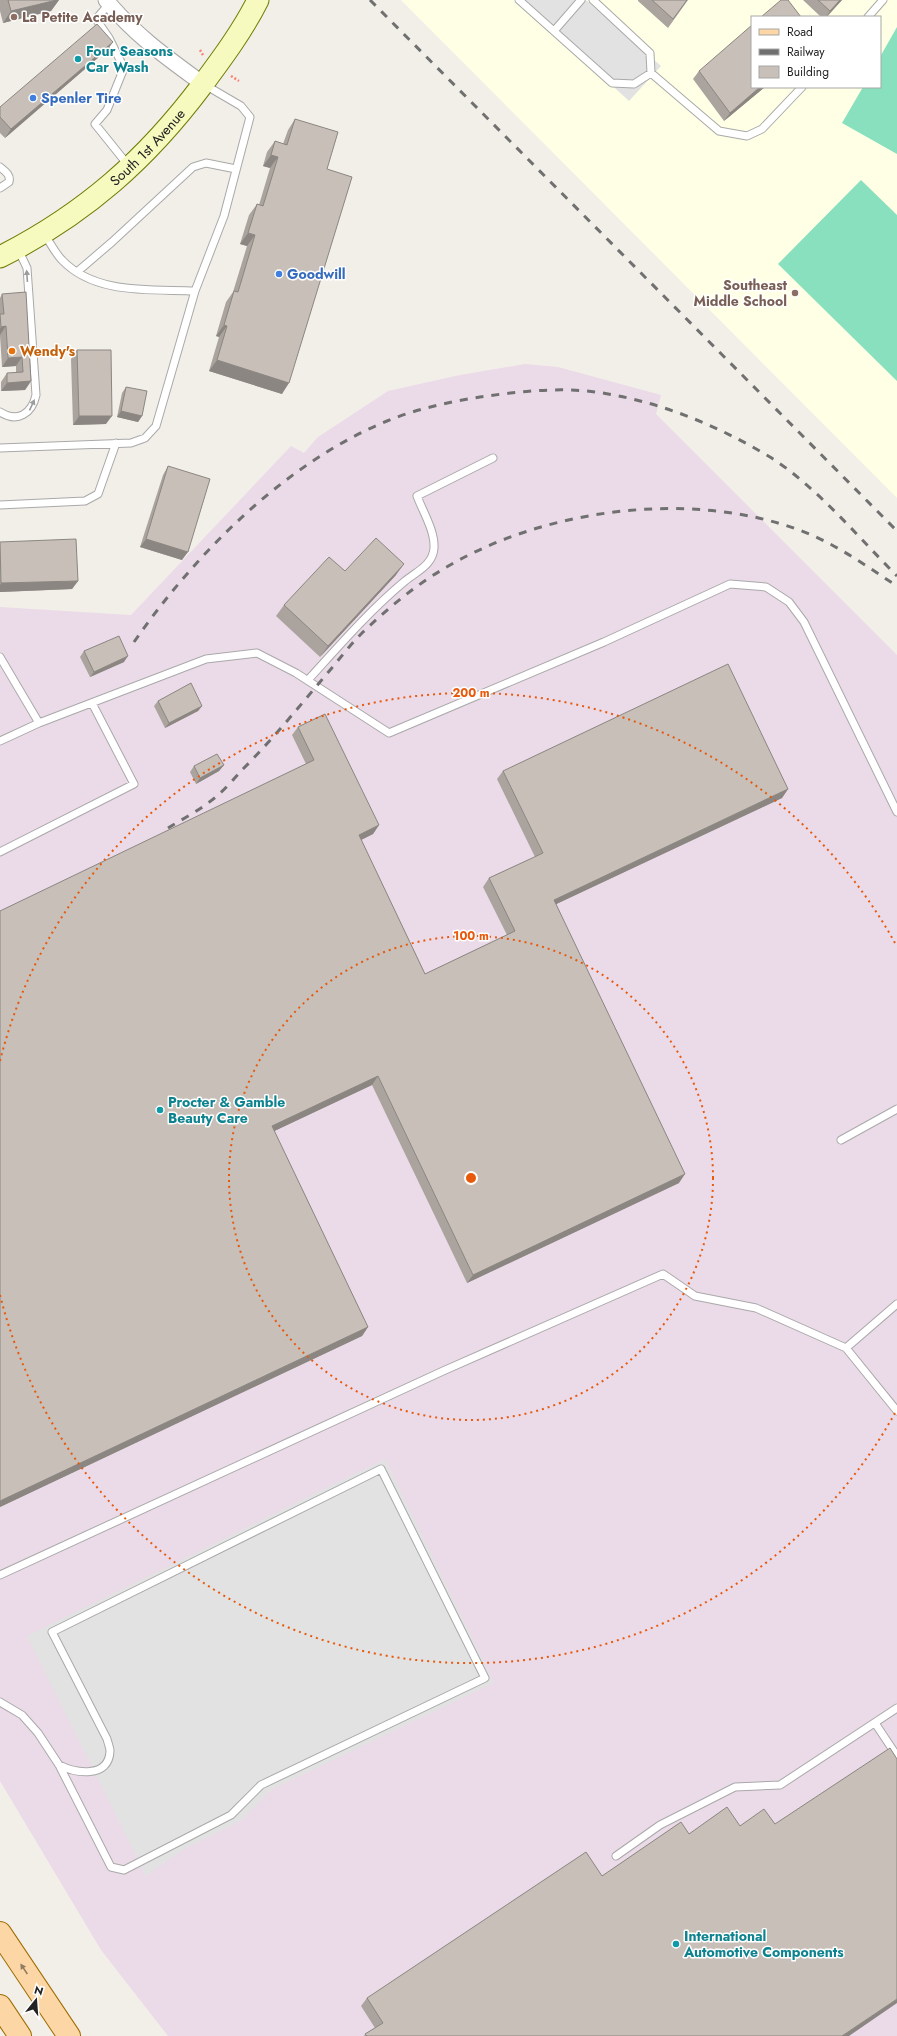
<svg xmlns="http://www.w3.org/2000/svg" width="897" height="2036" viewBox="0 0 897 2036" font-family="Jost,sans-serif">
<style>
.industrial{fill:#ebdbe8}
.education{fill:#ffffe5;fill-rule:evenodd}
.pitch{fill:#88e0be}
.parking{fill:#e2e2e2}
.lines{fill:none;stroke-linecap:round;stroke-linejoin:round}
.service-casing{stroke:#a9a9a9;stroke-width:9}
.minor-casing{stroke:#a9a9a9;stroke-width:17}
.secondary-casing{stroke:#707d05;stroke-width:23}
.primary-casing{stroke:#a06b00;stroke-width:24}
.path{stroke:#fa8072;stroke-width:2.5;stroke-dasharray:2 2;stroke-linecap:butt}
.service{stroke:#fff;stroke-width:7}
.minor{stroke:#fff;stroke-width:15}
.secondary{stroke:#f7fabf;stroke-width:21}
.primary{stroke:#fcd6a4;stroke-width:22}
.rail{stroke:#707070;stroke-width:3;stroke-dasharray:8 8;stroke-linecap:butt}
.wall{fill:#aba49e}
.shaded-wall{fill:#8b8681}
.building{fill:#c7bfb8;stroke:#8b8681}
.oneway{fill:#9c9c9c}
.oneway2{fill:#8f7c63}
.ring{fill:none;stroke:#e8590c;stroke-width:2;stroke-dasharray:2 4}
.education-dot{fill:#8d6e63;stroke:#fff;stroke-width:1.5}
.culture-dot{fill:#0f9aa8;stroke:#fff;stroke-width:1.5}
.shop-dot{fill:#3f7fe0;stroke:#fff;stroke-width:1.5}
.food-dot{fill:#e8710a;stroke:#fff;stroke-width:1.5}
.labels{text-anchor:middle;stroke-width:3;stroke-linejoin:round;paint-order:stroke}
.education-label{font-size:14px;font-weight:bold;fill:#785e54;stroke:#fff;text-anchor:start}
.culture-label{font-size:14px;font-weight:bold;fill:#0d838f;stroke:#fff;text-anchor:start}
.shop-label{font-size:14px;font-weight:bold;fill:#366cbe;stroke:#fff;text-anchor:start}
.street-label{font-size:14px;fill:#222;stroke:#fff}
.food-label{font-size:14px;font-weight:bold;fill:#c56008;stroke:#fff;text-anchor:start}
.centre{fill:#e8590c;stroke:#fff;stroke-width:2}
.ring-label{font-size:12px;text-anchor:middle;font-weight:bold;fill:#e8590c;stroke:#fff;stroke-width:3;stroke-linejoin:round;paint-order:stroke}
</style>
<rect width="100%" height="100%" fill="#f2efe9"/>
<!-- industrial -->
<path class="industrial" d="M525,364L558,367L661,395L656,414L897,655V2036H168L101,1950L0,1781V607L131,615L291,446L304,453L318,437L388,391L460,375Z"/>
<!-- education -->
<path class="education" d="M401,0H897V498ZM752,17H880V87H752Z"/>
<!-- pitch -->
<path class="pitch" d="M897,27V154L842,123L863,87H880V57Z
M861,180L897,215V381L778,264Z"/>
<!-- parking -->
<path class="parking" d="M519,0H586L661,66L629,101Z
M385,1459L494,1683L271,1790L242,1820L183,1850L146,1876L27,1636Z"/>
<g class="lines">
<!-- service casing -->
<g class="service-casing">
<path id="service" d="M519,0L612,83L634,84L651,73
M593,0L650,53L651,73L719,131L747,136L762,129L802,87
M109,4L96,19L109,38L124,68L107,110L95,124L128,165
M868,17L883,0
M554,31L581,0
M0,167C5,171 11,175 9,182L0,188
M44,234C50,242 55,253 62,260C95,295 151,289 195,291
M77,272L112,242L193,167L206,163L236,169
M0,412C17,423 32,414 36,395L27,268L18,249
M0,448L131,443L145,438L156,426L195,291L224,216L250,117L241,106L205,85
M0,505L85,501L98,494L116,443
M0,657L39,723
M308,680C339,646 369,611 405,581C416,572 433,565 434,548C435,531 423,512 417,496L493,458
M0,741L39,723L206,659L257,653L296,673L389,733L604,642L730,584L766,587L789,602L804,622L897,812
M0,852L134,784L92,703
M841,1140L897,1109
M846,1348L897,1304
M0,1575L443,1371L663,1274L695,1296L756,1308L846,1348L897,1411
M0,1702L22,1715L38,1733L59,1765L111,1867L124,1870L231,1815L261,1785L485,1678L381,1469L52,1632L107,1739C108,1743 110,1748 110,1751C109,1779 75,1773 59,1765
M875,1723L897,1756
M616,1856L660,1825L735,1787L780,1785L897,1708"/>
</g>
<!-- minor casing -->
<g class="minor-casing">
<path id="minor" d="M106,0C136,36 166,57 203,84"/>
</g>
<!-- secondary casing -->
<g class="secondary-casing">
<g id="secondary">
<path id="s1" d="M0,257C85,214 147,159 203,84C223,57 243,30 258,0"/>
</g>
</g>
<!-- primary casing -->
<g class="primary-casing">
<path id="primary" d="M0,1933L69,2036
M0,2006L20,2036"/>
</g>
<!-- path -->
<path class="path" d="M200,50L203,55
M231,76L239,81"/>
<!-- service -->
<use href="#service" class="service"/>
<!-- minor -->
<use href="#minor" class="minor"/>
<!-- secondary -->
<use href="#secondary" class="secondary"/>
<!-- primary -->
<use href="#primary" class="primary"/>
<!-- rail -->
<path class="rail" d="M370,0L897,531
M134,642C196,553 285,463 387,421C416,409 449,402 480,397C522,391 567,386 608,394C666,404 720,427 770,457C816,486 858,537 897,576
M168,828C181,820 196,812 208,803C221,794 232,781 242,770C274,738 302,703 331,669C341,657 351,644 362,633C386,610 412,588 440,571C540,509 689,489 799,530C835,543 866,566 897,586"/>
</g>
<!-- wall -->
<path class="wall" d="M0,0H59L51,11L3,23L0,11Z
M638,0H688L668,28L638,1Z
M803,0H842L827,17H821Z
M113,42L107,50L5,138L0,133V107Z
M699,71L752,87H765L724,121L693,79Z
M295,119L327,169L282,394L209,371L219,337L216,336L226,302L233,292L247,246L240,244L249,215L257,204L259,205L270,168L263,166L267,152L275,141L283,144L288,130Z
M2,294L31,381L25,390L1,391V382L7,373H16V366L2,367L0,336V298Z
M77,350L106,424L73,425L71,359Z
M126,387L142,416L138,422L117,417L122,393Z
M168,466L182,560L140,547L163,475Z
M0,542L78,581L72,589L0,592Z
M345,571L396,575L320,657L276,616L284,605Z
M84,651L124,662L90,677L80,657Z
M158,701L202,706L198,711L165,728L154,706Z
M298,727L379,825L373,834L361,840L425,974L507,935L483,887L489,878L535,857L497,779L503,771L788,789L782,798L556,904L679,1183L467,1283L372,1085L274,1131L368,1327L362,1336L0,1507L306,764L292,735Z
M224,765L219,771L196,784L190,772L194,766Z
M689,1834L849,2036H364L365,2034L375,2028L361,2006L367,1998L602,1876Z"/>
<!-- shaded-wall -->
<path class="shaded-wall" d="M57,0H59L51,11L3,23L11,11Z
M840,0H842L826,17L830,11Z
M113,42L107,50L5,138L11,129Z
M760,87H765L724,121L730,113Z
M271,155L278,157L270,168L263,166Z
M248,233L255,235L247,246L240,244Z
M224,325L227,326L219,337L216,336Z
M6,326L0,335V328L1,327Z
M22,357L16,366L2,367L8,358Z
M217,360L289,383L282,394L209,371Z
M31,381L25,390L1,391L7,383Z
M121,411L142,416L138,422L117,417Z
M79,416H112L106,424L73,425Z
M146,539L188,552L182,560L140,547Z
M404,564L396,575L320,657L328,646Z
M78,581L72,589L0,592V585L1,583Z
M128,656L124,662L90,677L94,672Z
M202,706L198,711L165,728L169,723Z
M224,765L219,771L196,784L200,778Z
M788,789L782,798L548,908L554,900Z
M379,825L373,834L353,844L359,835Z
M378,1076L372,1085L266,1135L272,1126Z
M685,1174L679,1183L467,1283L473,1275Z
M368,1327L362,1336L0,1507V1501Z
M897,1999V2003L849,2036H842Z"/>
<!-- building -->
<path class="building" d="M8,0H57L11,11Z
M652,0H687L673,19Z
M781,0H788L801,17H761Z
M818,0H840L830,11Z
M97,24L113,42L11,129L0,117V107Z
M752,25V87H760L730,113L699,71Z
M295,119L338,132L327,169L352,177L289,383L217,360L227,326L224,325L234,291L238,292L255,235L248,233L257,204L263,206L278,157L271,155L275,141L287,145Z
M26,292L31,381L7,383V373L23,372L22,357L8,358L6,326L1,327L0,314H4L2,294Z
M77,350H111L112,416H79Z
M126,387L147,391L142,416L121,411Z
M168,466L210,479L188,552L146,539Z
M376,538L404,564L328,646L284,605L329,557L345,571Z
M76,539L78,581L1,583L0,542Z
M119,636L128,656L94,672L84,651Z
M728,664L788,789L554,900L685,1174L473,1275L378,1076L272,1126L368,1327L0,1501V911L314,760L298,727L325,714L379,825L359,835L425,974L515,931L489,878L543,853L503,771Z
M191,683L202,706L169,723L158,701Z
M217,754L224,765L200,778L194,766Z
M890,1748L897,1759V1999L842,2036H367L365,2034L383,2023L367,1998L586,1852L602,1876L681,1822L689,1834L727,1807L740,1826L764,1809L775,1824Z"/>
<!-- one-way arrows -->
<defs><path id="oneway-solid" d="M-6-.8H1V-3.2L6.5 0L1 3.2V.8H-6Z"/></defs>
<g class="oneway">
<use href="#oneway-solid" transform="translate(27 276) rotate(-94)"/>
<use href="#oneway-solid" transform="translate(32 405) rotate(-65)"/>
</g>
<use class="oneway2" href="#oneway-solid" transform="translate(24 1969) rotate(-124)"/>
<!-- distance rings -->
<g class="ring">
<circle cx="471" cy="1178" r="242"/>
<path d="M895 1413A485 485 0 0 1 0 1295M0 1061A485 485 0 0 1 895 943"/>
</g>
<!-- markers -->
<g class="education-dot">
<circle cx="14" cy="17" r="4"/>
<circle cx="795" cy="293" r="4"/>
</g>
<g class="culture-dot">
<circle cx="78" cy="59" r="4"/>
<circle cx="160" cy="1110" r="4"/>
<circle cx="676" cy="1944" r="4"/>
</g>
<g class="shop-dot">
<circle cx="33" cy="98" r="4"/>
<circle cx="279" cy="274" r="4"/>
</g>
<circle class="food-dot" cx="12" cy="351" r="4"/>
<g class="labels">
<!-- education labels -->
<g class="education-label">
<text x="22" y="22">La Petite Academy</text>
<text x="787" y="290" text-anchor="end">Southeast<tspan x="787" dy="16">Middle School</tspan></text>
</g>
<!-- culture labels -->
<g class="culture-label">
<text x="86" y="56">Four Seasons<tspan x="86" dy="16">Car Wash</tspan></text>
<text x="168" y="1107">Procter &amp; Gamble<tspan x="168" dy="16">Beauty Care</tspan></text>
<text x="684" y="1941">International<tspan x="684" dy="16">Automotive Components</tspan></text>
</g>
<!-- shop labels -->
<g class="shop-label">
<text x="41" y="103">Spenler Tire</text>
<text x="287" y="279">Goodwill</text>
</g>
<!-- street labels -->
<g class="street-label">
<text dy="5" stroke="none"><textPath href="#s1" startOffset="185">South 1st Avenue</textPath></text>
</g>
<!-- food labels -->
<g class="food-label">
<text x="20" y="356">Wendy's</text>
</g>
</g>
<circle cx="471" cy="1178" r="6" class="centre"/>
<g class="ring-label">
<text x="471" y="697">200 m</text>
<text x="471" y="940">100 m</text>
</g>
<!-- legend -->
<rect x="751" y="16" width="130" height="72" fill="#ffffff" stroke="#a7a7a7"/>
<rect x="759" y="29" width="20" height="6" fill="#fcd6a4" stroke="#a7a7a7"/>
<text x="787" y="36" font-size="12" fill="#222222">Road</text>
<rect x="759" y="49" width="20" height="6" fill="#707070" stroke="#a7a7a7"/>
<text x="787" y="56" font-size="12" fill="#222222">Railway</text>
<rect x="759" y="66" width="20" height="12" fill="#c7bfb8" stroke="#a7a7a7"/>
<text x="787" y="76" font-size="12" fill="#222222">Building</text>
<!-- north arrow -->
<g transform="translate(36 2000) rotate(17)" stroke="#ffffff" stroke-width="3" paint-order="stroke">
<path d="M0-3L7 15L0 10L-7 15Z" fill="#222222"/>
<text y="-6" font-size="11" font-weight="bold" text-anchor="middle" fill="#222222">N</text>
</g>
</svg>
